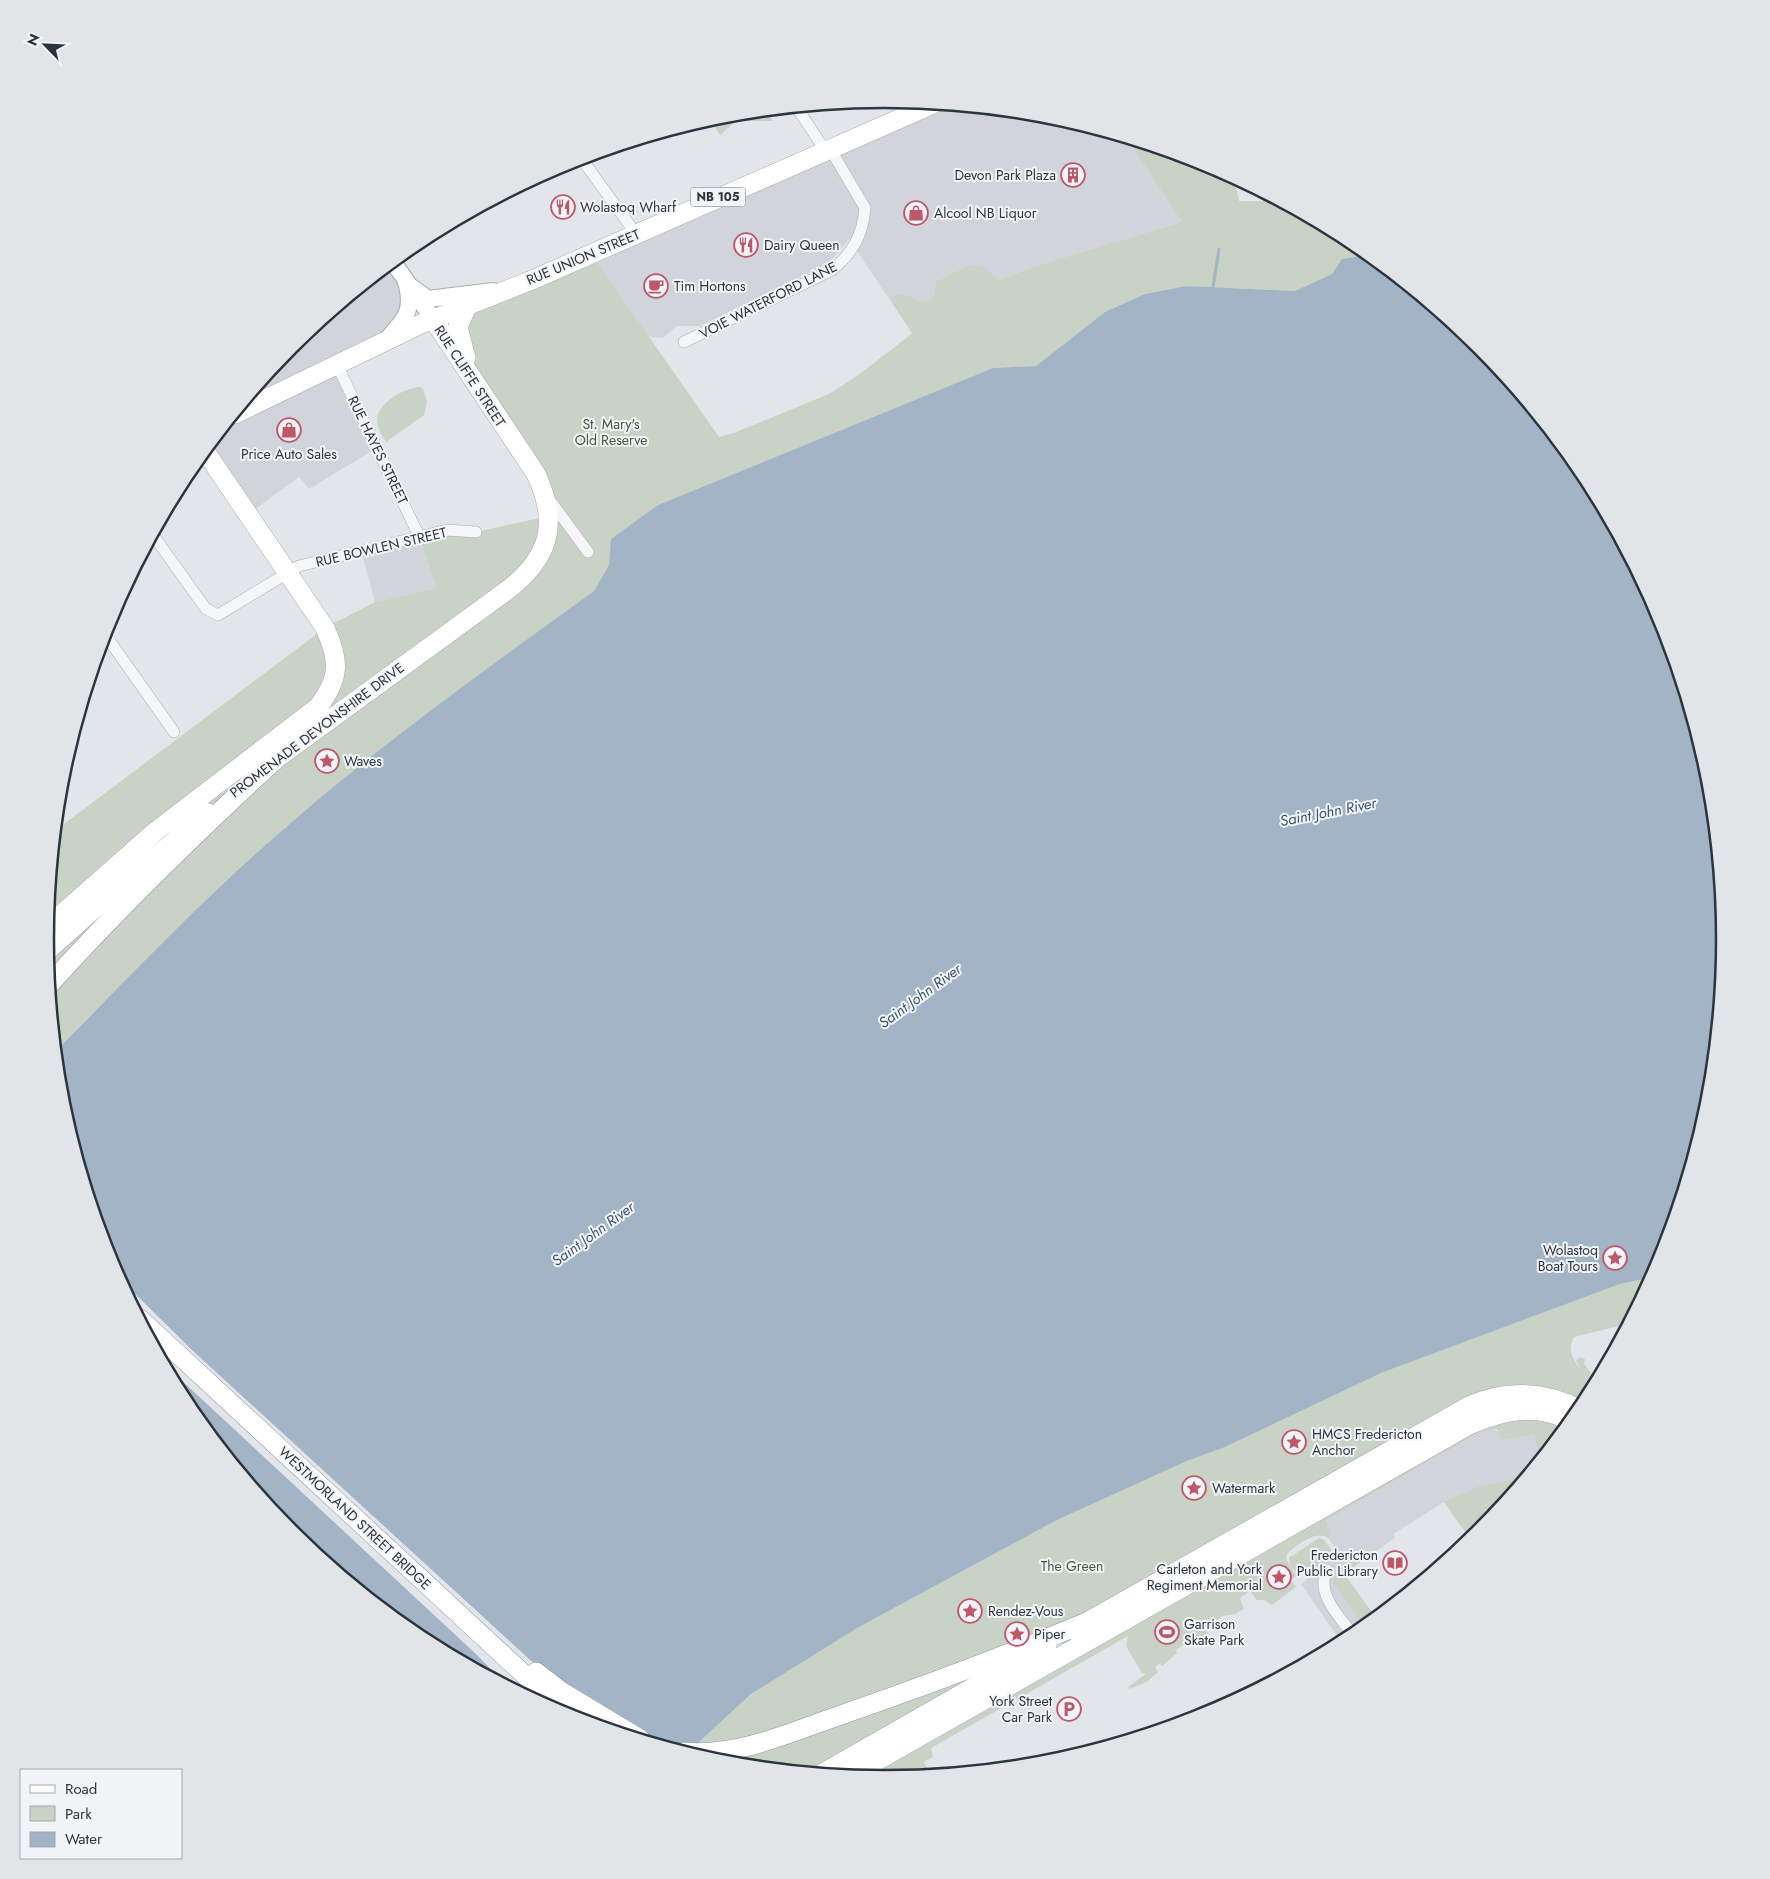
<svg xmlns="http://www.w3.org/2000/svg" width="1770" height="1879" viewBox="0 0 1770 1879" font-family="Jost,sans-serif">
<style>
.built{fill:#d1d4db}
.green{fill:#c8d2c5}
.water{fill:#a2b4c5}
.pier{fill:#e2e5e9}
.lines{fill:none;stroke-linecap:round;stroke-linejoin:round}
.stream{stroke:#a2b4c5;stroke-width:3}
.minor-casing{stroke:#a8acb3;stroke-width:12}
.secondary-casing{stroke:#a8acb3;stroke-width:18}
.primary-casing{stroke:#a3aab3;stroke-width:20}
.trunk-casing{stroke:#8b939e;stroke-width:20}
.minor{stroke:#f5f6f8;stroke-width:11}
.secondary{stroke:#fff;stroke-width:16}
.primary{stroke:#fff;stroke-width:19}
.trunk{stroke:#fff;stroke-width:19}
.labels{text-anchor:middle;stroke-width:4;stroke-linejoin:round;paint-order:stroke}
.shield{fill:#f2f4f7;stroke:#676e76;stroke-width:1}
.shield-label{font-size:12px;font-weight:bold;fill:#2c343f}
.poi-label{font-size:14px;fill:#2c343f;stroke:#f2f4f7;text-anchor:start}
.street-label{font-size:14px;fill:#2c343f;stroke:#f2f4f7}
.park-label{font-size:14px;fill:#42593b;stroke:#f2f4f7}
.water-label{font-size:15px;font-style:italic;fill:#3b536e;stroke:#f2f4f7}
.rim{fill:none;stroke:#2c343f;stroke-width:2.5}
</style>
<rect width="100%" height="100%" fill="#e2e5e9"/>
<!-- built -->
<path class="built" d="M933,104L1049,116L1127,139L1182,222L1039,265L999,280L912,333L849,239L829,263L700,326H677L663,338L647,336L591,254Z
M393,262L406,283L404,320L337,365L377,448L309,489L299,477L248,514L205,451L291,345Z
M419,536L436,588L375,602L361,550Z
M1491,1428L1499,1432L1501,1440L1536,1435L1540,1460L1471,1540L1444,1502L1393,1534L1395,1538L1372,1554L1368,1549L1349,1561L1348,1571L1344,1574L1342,1572L1333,1582L1365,1627L1342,1643L1301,1584L1308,1579L1306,1575L1338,1553L1329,1539L1331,1530L1327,1527V1520L1480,1432Z"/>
<!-- green -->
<path class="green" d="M767,111L773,121H736L720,135L710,119L721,116Z
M1127,139L1207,164L1234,178L1239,201H1276L1352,241L1368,255L1342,260L1332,274L1295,291L1186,286L1145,294L1105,312L1036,366L993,368L658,505L612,539L609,565L594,591C483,671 371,751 269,842C194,908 126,980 56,1051L45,939L56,830L325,628L375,602L436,588L419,536L476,532L549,516L461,343L468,304L591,254L719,437L734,433L829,394L857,376L909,336L912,333L892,302V297C903,288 915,302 928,303C937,296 934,291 936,282L970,265H977L982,266L999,280L1039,265L1182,222Z
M420,387L423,389L427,402L424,415L386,442C381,434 375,425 378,415C383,400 405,388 420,387Z
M1653,1277L1627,1324L1574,1337C1567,1350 1572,1357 1580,1369L1576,1360L1580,1357L1585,1359L1584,1364L1596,1379L1599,1377L1595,1384L1576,1398L1555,1391L974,1676L811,1772L721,1763L687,1753L751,1694L859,1627L1057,1520L1187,1461L1225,1447L1381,1373L1620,1284Z
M1522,1415L1567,1427L1540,1460L1535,1435L1501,1440L1499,1432L1496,1429L1480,1432L1327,1520V1527L1331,1530L1329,1539C1318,1528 1296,1545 1287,1554L1286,1559L1296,1576L1291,1580L1296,1587L1272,1605L1264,1600H1257L1250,1591L1240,1598L1244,1609L1235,1614L1223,1616L1205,1629L1209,1634L1198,1643L1193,1638L1176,1650L1177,1653L1162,1666L1160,1663L1155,1667L1158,1672L1148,1681L1130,1689L1128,1687L1146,1674L1142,1673L1126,1646L1128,1636L931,1748L933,1757L924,1762L931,1775L885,1779L867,1778L1483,1426Z
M1526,1477L1471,1540L1444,1502L1480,1486Z
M1319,1538L1324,1540L1335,1555L1310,1573L1306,1568L1297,1574L1290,1565L1289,1558Z
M1368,1549L1372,1554L1348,1571L1349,1561Z
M1343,1572L1376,1618L1365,1627L1333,1582L1334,1577Z"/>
<!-- water -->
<path class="water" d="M1368,255L1479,346L1584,473L1661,618L1709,776L1725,939L1709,1104L1661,1261L1653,1277L1620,1284L1381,1373L1225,1447L1187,1461L1057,1520L859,1627L751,1694L687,1753L563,1715L418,1638L291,1533L186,1406L109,1261L61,1103L56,1051C126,980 194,908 269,842C371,751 483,671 594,591L609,565L611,539L658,505L993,368L1036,366L1105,312L1145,294L1186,286L1295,291L1332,274L1342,259Z"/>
<!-- pier -->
<path class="pier" d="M116,1275L192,1350L529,1659L556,1680L643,1735L688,1748L689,1754L563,1715L505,1684L477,1655L165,1365Z"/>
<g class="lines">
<!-- stream -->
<path class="stream" d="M1213,287L1219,249"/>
<!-- minor casing -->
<g class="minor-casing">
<path id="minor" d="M797,108L825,150
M581,158L636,234
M684,342L832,270C853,253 863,234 865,208L835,157L831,147
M337,365L419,536
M549,499L588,552
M153,535L206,609L218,615L299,566L447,530L476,532
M104,633L174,732
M1327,1570C1315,1594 1340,1617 1354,1636"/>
</g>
<!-- secondary casing -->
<g class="secondary-casing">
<path id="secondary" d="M393,262L433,319
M406,283L428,299L493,291
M388,338C405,319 413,312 407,285"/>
</g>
<!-- primary casing -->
<g class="primary-casing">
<path id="primary" d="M466,358L458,327L468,304
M235,414L421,324L532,280L933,104
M265,767L505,592C549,559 560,525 536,474L433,319
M46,928L156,831L318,707C340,678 340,661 325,628L205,451
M46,952L112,893L208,813
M1073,1630L1469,1406C1507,1389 1544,1391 1581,1410
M823,1773L1047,1645
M850,1776L1469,1425C1504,1410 1536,1403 1571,1421"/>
</g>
<!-- trunk casing -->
<g class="trunk-casing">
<path id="trunk" d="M49,985C121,905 198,831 277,758
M140,1319L570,1717
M536,1672L562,1692L640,1739
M684,1752C737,1757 789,1733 838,1716C922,1687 1005,1656 1087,1622"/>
</g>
<!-- minor -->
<use href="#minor" class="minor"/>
<!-- secondary -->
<use href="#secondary" class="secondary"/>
<!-- primary -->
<use href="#primary" class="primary"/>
<!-- trunk -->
<use href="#trunk" class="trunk"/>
</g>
<!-- icons -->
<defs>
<g id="building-ring" transform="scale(1.25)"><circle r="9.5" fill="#f2f4f7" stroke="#bf5769" stroke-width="1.5"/><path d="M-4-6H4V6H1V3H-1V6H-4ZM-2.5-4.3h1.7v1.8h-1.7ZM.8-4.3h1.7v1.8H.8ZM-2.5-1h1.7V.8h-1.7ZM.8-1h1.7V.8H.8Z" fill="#bf5769"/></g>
<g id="restaurant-ring" transform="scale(1.25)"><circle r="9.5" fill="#f2f4f7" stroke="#bf5769" stroke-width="1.5"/><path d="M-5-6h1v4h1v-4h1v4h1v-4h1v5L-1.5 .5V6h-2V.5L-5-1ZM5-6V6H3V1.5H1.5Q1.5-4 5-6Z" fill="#bf5769"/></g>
<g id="shop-ring" transform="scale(1.25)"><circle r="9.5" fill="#f2f4f7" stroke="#bf5769" stroke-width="1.5"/><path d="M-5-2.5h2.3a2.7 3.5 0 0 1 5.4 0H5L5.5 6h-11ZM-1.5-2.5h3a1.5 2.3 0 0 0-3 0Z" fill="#bf5769"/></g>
<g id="cafe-ring" transform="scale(1.25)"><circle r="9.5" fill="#f2f4f7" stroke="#bf5769" stroke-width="1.5"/><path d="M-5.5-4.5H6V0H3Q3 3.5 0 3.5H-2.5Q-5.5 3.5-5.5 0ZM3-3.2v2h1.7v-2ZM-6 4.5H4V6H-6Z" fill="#bf5769"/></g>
<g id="sight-ring" transform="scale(1.25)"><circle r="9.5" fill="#f2f4f7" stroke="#bf5769" stroke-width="1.5"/><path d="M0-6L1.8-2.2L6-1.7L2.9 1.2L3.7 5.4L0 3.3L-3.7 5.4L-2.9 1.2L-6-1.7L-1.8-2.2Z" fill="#bf5769"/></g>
<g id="library-ring" transform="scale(1.25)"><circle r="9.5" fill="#f2f4f7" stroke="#bf5769" stroke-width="1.5"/><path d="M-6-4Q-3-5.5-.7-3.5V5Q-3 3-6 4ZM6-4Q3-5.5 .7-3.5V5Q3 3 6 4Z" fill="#bf5769"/></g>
<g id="stadium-ring" transform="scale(1.25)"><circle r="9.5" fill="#f2f4f7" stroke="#bf5769" stroke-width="1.5"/><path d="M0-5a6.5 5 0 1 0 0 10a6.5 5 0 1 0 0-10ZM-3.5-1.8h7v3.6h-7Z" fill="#bf5769"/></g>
<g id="parking-ring" transform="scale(1.25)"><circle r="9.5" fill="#f2f4f7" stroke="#bf5769" stroke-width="1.5"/><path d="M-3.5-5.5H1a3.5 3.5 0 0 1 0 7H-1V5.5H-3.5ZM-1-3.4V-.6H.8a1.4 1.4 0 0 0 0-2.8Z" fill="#bf5769"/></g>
</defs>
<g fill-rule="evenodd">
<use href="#building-ring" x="1073" y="175"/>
<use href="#restaurant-ring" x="563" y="207"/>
<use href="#shop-ring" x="916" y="213"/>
<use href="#restaurant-ring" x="746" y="245"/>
<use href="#cafe-ring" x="656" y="286"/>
<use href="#shop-ring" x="289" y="430"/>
<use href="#sight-ring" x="327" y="761"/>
<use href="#sight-ring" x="1615" y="1258"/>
<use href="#sight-ring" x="1294" y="1442"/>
<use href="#sight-ring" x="1194" y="1488"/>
<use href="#library-ring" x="1395" y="1563"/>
<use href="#sight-ring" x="1279" y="1577"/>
<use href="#sight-ring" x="970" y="1611"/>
<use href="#stadium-ring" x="1167" y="1632"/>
<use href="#sight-ring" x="1017" y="1634"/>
<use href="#parking-ring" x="1069" y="1709"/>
</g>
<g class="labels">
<!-- shield labels -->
<rect class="shield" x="690.5" y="187.5" width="55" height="19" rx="4"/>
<g class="shield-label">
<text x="718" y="201">NB 105</text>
</g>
<!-- poi labels -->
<g class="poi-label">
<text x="1056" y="180" text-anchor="end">Devon Park Plaza</text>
<text x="580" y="212">Wolastoq Wharf</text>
<text x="934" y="218">Alcool NB Liquor</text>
<text x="764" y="250">Dairy Queen</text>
<text x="674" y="291">Tim Hortons</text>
<text x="289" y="459" text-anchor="middle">Price Auto Sales</text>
<text x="344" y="766">Waves</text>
<text x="1598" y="1255" text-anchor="end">Wolastoq<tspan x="1598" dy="16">Boat Tours</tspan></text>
<text x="1312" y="1439">HMCS Fredericton<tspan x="1312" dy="16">Anchor</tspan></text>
<text x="1212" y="1493">Watermark</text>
<text x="1378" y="1560" text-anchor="end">Fredericton<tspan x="1378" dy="16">Public Library</tspan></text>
<text x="1262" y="1574" text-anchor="end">Carleton and York<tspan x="1262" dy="16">Regiment Memorial</tspan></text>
<text x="988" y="1616">Rendez-Vous</text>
<text x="1184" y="1629">Garrison<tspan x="1184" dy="16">Skate Park</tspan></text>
<text x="1034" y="1639">Piper</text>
<text x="1052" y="1706" text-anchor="end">York Street<tspan x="1052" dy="16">Car Park</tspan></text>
</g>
<!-- street labels -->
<g class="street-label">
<text transform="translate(583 257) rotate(-23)" y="5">RUE UNION STREET</text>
<text transform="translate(768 300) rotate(-27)" y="5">VOIE WATERFORD LANE</text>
<text transform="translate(470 376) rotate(57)" y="5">RUE CLIFFE STREET</text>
<text transform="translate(378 450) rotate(64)" y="5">RUE HAYES STREET</text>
<text transform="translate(381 547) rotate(-13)" y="5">RUE BOWLEN STREET</text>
<text transform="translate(317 730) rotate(-37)" y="5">PROMENADE DEVONSHIRE DRIVE</text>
<text transform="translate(355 1518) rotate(43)" y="5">WESTMORLAND STREET BRIDGE</text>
</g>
<!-- park labels -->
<g class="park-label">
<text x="611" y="429">St. Mary's<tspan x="611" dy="16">Old Reserve</tspan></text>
<text x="1072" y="1571">The Green</text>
</g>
<!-- water labels -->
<g class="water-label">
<text transform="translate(1328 812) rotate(-11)" y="5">Saint John River</text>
<text transform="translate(920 996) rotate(-36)" y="5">Saint John River</text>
<text transform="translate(593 1234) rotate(-36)" y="5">Saint John River</text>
</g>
</g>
<!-- crop -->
<path d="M0 0H1770V1879H0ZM54 939a831 831 0 1 1 1662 0a831 831 0 1 1-1662 0Z" fill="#e2e5e8" fill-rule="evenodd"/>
<path class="rim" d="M54 939a831 831 0 1 1 1662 0a831 831 0 1 1-1662 0Z"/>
<!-- legend -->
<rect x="20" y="1769" width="162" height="90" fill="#f2f4f7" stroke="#a3a7ad"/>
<rect x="30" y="1785" width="25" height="8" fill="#ffffff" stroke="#a3a7ad"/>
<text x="65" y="1794" font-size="15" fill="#2c343f">Road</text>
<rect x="30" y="1806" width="25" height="15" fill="#c8d2c5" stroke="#a3a7ad"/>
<text x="65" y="1819" font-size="15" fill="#2c343f">Park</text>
<rect x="30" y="1832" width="25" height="15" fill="#a2b4c5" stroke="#a3a7ad"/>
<text x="65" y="1844" font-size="15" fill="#2c343f">Water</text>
<!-- north arrow -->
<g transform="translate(45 45) rotate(294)" stroke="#f2f4f7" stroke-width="4" paint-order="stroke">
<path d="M0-4L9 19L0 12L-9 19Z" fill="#2c343f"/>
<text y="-8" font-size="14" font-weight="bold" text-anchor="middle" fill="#2c343f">N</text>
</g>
</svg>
